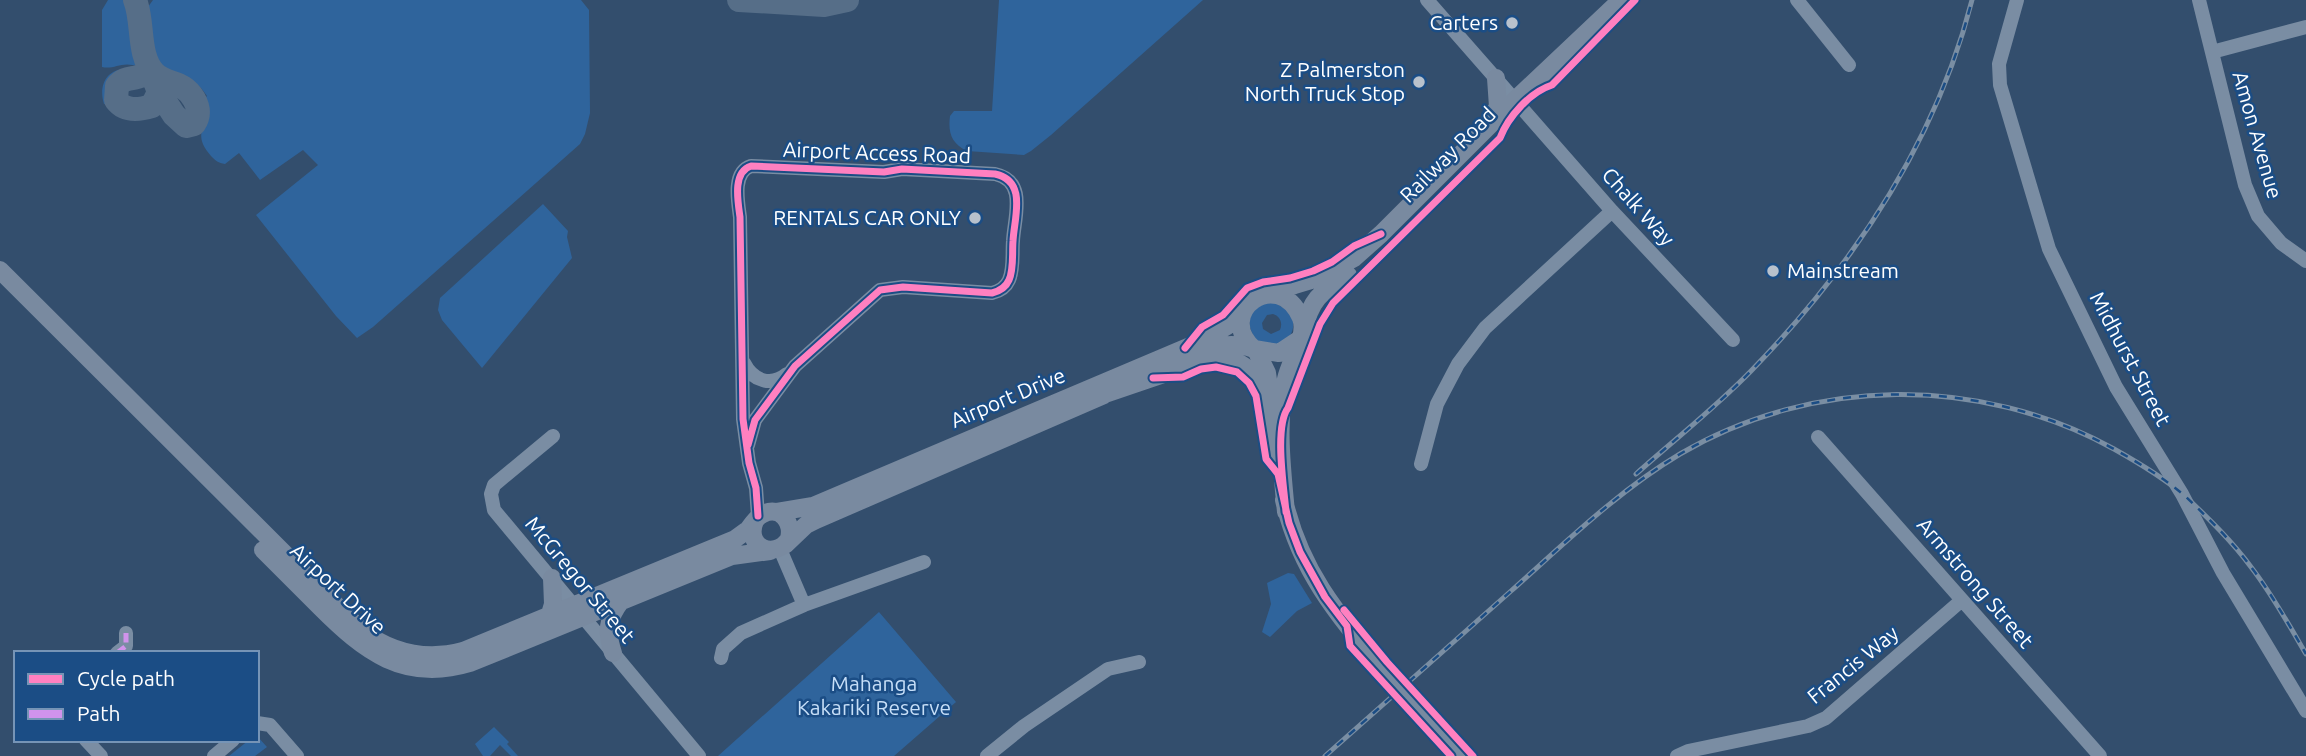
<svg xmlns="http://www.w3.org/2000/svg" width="2306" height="756" viewBox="0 0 2306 756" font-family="Ubuntu,sans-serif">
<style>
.green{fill:#2f649c;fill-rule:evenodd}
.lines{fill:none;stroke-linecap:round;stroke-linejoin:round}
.taxiway{stroke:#566e88;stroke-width:24}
.minor{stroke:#7a8da3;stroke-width:14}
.major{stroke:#798aa0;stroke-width:18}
.rail-casing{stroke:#7a8ea3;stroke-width:5}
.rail{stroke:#1b4d85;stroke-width:2.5;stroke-dasharray:8;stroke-linecap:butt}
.major-bridge{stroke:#798aa0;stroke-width:18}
.quiet{stroke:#d193ec;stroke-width:5;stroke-dasharray:10 5;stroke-linecap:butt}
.cycleway-casing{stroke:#1b4d85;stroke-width:11}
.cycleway{stroke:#ff80c0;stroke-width:7}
.poi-dot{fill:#b8c1cc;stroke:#1b4d85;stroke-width:2.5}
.labels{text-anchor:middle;stroke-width:5;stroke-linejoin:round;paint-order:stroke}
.poi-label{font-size:21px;fill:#fff;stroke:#1b4d85;text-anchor:end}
.street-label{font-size:21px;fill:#fff;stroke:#1b4d85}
.park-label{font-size:21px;fill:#c7dff8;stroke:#1b4d85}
</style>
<rect width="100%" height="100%" fill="#334e6d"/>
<!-- green -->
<path class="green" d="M108,0H125L131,6L142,60L139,67C122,60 115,70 102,67V10Z
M153,0H581L589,10L590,113L585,134L580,144L373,327L357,338L336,316L256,215L318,165L303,150L260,180L239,153L225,164C218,163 216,161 211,156C187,129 216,124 205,98L207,96C193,74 183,81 162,72L152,57L144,24L145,11Z
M999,0H1203L1051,135L1031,151L1024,155L967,151C951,143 948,133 950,116L954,111H992Z
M128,69L136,72L117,77L110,92L111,103L104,104C98,85 107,68 128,69Z
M543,204L568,231L567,237L572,258L482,368L442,320L438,310L440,298Z
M1272,301L1292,313C1295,331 1293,335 1279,346L1258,343C1243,322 1248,308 1272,301ZM1273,314C1280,316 1283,323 1280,330L1271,334L1263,329L1262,323L1267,315Z
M1288,573L1294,574L1312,603L1297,611L1270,637L1262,632L1271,604L1267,583Z
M879,612L956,702L894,756H718Z
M494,727L509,742L507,744L518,756H511L500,745L490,756H483L475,744Z
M257,736L267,747L255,756H229L249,740H257Z"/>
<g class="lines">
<!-- taxiway -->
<path class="taxiway" d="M135,0C144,22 137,55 154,73C167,86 182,79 194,99C199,108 200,115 194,124L186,126L174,115L159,92
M739,0L824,5L847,0
M149,66L159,92L152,106C139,110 125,112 116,100L117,86C128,72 140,85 149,66Z"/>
<!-- minor -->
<path class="minor" d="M1427,0L1612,211L1733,340
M1797,0L1849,65
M2017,0L1999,64L2000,85L2049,249L2116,387L2182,494L2223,573L2306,711
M2199,0L2245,185L2258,216L2281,243L2306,261
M2212,52L2306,27
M744,363C753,381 771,387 787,374
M553,436L494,485L491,494L494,510L699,756
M1818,437L2100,756
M748,445L755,420L795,366L880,290L903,287L992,293C1000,291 1006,287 1009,280C1014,269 1012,253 1013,241C1014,218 1028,181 995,174L902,169L884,172L751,166C732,172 738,202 740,217L743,419L749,463L756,488L758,516
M1421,464L1437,404L1458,364L1485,328L1612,211
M780,549L804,605
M117,653L126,646V633
M721,658L723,649L741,633L804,605L924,562
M257,723L270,725L297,756
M86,740L101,756
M214,756L233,740
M987,756L1024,726L1108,669L1139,662
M1677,756L1688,751L1808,726L1826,718L1962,600"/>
<!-- major -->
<path class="major" d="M1490,118L1498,107L1496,78
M0,270L360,629C391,653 425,661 463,651L735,539L746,531H747C752,525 756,517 763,514C781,505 793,523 789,539C774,561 744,546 755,521
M1251,300L1265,290L1295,285L1315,279L1354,258L1381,234L1515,100L1621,0
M1303,332C1311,298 1320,293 1348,275
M1256,350L1267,373L1273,414
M1199,352C1218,344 1235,342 1254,349
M1105,394L1199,362C1267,345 1265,408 1274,454
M1284,500C1300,570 1336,613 1381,666
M777,512L813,506L1202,341L1227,326L1247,305
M1286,512C1282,469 1276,421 1286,379C1290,360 1308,336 1301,318C1278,265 1213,313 1254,349L1279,353L1300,339
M785,545L806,525L816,520L1104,395
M263,550C282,569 301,588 320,607C364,651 404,683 470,663L732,556L770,551
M550,614L553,604L552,578
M613,653C606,632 607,619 621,601
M1417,707L1460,756"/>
<!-- rail casing -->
<g class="rail-casing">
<path id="rail" d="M1636,474C1674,440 1715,408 1751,371C1852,267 1936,142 1972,0
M1325,756C1387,701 1449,646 1511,591C1565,543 1618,491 1680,454C1813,376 1980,375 2114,449C2139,463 2164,478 2185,496C2208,518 2232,541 2251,567C2272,594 2289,625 2306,654"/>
</g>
<!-- rail -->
<use href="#rail" class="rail"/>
<!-- major-bridge -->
<path class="major-bridge" d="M1381,666L1417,707"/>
<!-- quiet -->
<path class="quiet" d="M117,653L126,646V633"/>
<!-- cycleway casing -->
<g class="cycleway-casing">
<path id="cycleway" d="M1185,348L1202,327L1223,315L1247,288L1263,282L1290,278L1313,271L1332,262L1354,246L1381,234
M1153,378L1183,377L1201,369L1216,367L1237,372L1249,383L1256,396L1266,459L1278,474L1289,523L1300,552L1325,597L1347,626L1350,646L1451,756
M748,445L755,420L795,366L880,290L903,287L992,293C1000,291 1006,287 1009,280C1014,269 1012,253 1013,241C1014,218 1028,181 995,174L902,169L884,172L751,166C732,172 738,202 740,217L743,419L749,463L756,488L758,516
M1286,512C1284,488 1274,427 1288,408L1320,324L1333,303L1500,138C1508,117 1530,92 1552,85L1635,0
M1344,610L1387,662L1473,756"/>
</g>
<!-- cycleway -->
<use href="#cycleway" class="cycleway"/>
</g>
<!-- markers -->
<g class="poi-dot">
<circle cx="1512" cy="23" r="7"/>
<circle cx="1419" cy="82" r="7"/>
<circle cx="975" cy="218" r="7"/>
<circle cx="1773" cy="271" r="7"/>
</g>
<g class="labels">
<!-- poi labels -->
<g class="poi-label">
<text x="1498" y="30">Carters</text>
<text x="1405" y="77">Z Palmerston<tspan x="1405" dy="24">North Truck Stop</tspan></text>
<text x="961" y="225">RENTALS CAR ONLY</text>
<text x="1787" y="278" text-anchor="start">Mainstream</text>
</g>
<!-- street labels -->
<g class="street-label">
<text transform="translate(2257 135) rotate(74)" y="7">Amon Avenue</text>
<text transform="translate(877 153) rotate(2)" y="7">Airport Access Road</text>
<text transform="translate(1448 155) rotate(-45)" y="7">Railway Road</text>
<text transform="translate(1638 207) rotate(48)" y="7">Chalk Way</text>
<text transform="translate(2130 359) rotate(62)" y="7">Midhurst Street</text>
<text transform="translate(1008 398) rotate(-23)" y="7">Airport Drive</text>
<text transform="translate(580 580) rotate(50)" y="7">McGregor Street</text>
<text transform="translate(1975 583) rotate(49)" y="7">Armstrong Street</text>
<text transform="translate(338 589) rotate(43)" y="7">Airport Drive</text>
<text transform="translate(1853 665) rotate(-39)" y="7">Francis Way</text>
</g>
<!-- park labels -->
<g class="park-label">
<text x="874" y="691">Mahanga<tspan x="874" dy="24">Kakariki Reserve</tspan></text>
</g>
</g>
<!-- legend -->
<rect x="14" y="651" width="245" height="91" fill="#1b4d85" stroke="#7694b6" stroke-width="2"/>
<rect x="28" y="674" width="35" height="10" fill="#ff80c0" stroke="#7694b6" stroke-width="2"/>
<text x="77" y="686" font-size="21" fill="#ffffff">Cycle path</text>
<rect x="28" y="709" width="35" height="10" fill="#d193ec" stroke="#7694b6" stroke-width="2"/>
<text x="77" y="721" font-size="21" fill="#ffffff">Path</text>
</svg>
